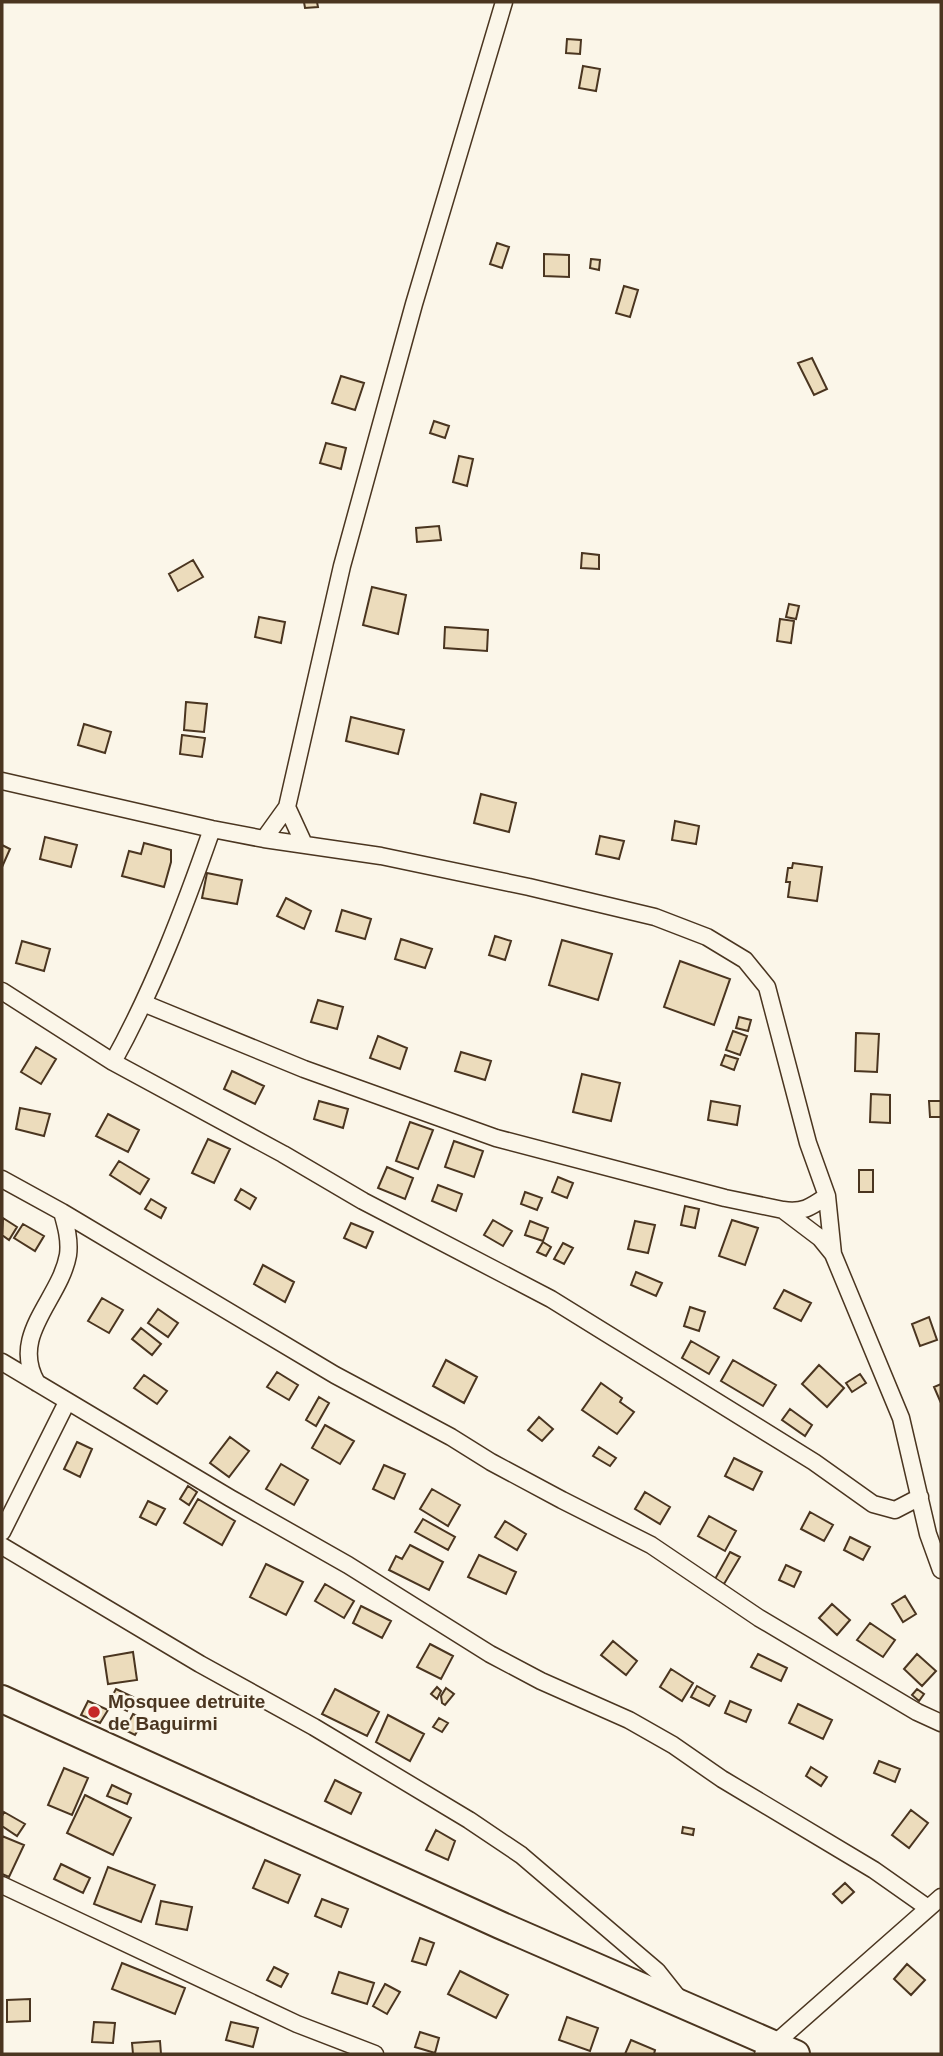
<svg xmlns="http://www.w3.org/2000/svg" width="943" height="2056" viewBox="0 0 943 2056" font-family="Arial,sans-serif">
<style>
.building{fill:#ecdcbc;stroke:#4a3520;stroke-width:2}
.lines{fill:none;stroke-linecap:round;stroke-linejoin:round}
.street-casing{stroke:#4a3520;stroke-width:19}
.primary-casing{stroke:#4a3520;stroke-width:30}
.street{stroke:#fbf6e9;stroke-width:16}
.primary{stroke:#fbf6e9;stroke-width:26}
.poi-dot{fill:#c62828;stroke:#fbf6e9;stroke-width:2.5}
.labels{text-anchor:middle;stroke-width:5;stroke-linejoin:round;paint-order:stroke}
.poi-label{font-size:19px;font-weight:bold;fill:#4a3520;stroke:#fbf6e9;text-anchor:start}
</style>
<rect width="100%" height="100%" fill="#fbf6e9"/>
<!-- building -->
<path class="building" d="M304,2H317L318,7L305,8Z
M567,39L581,40L580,54L566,53Z
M583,66L600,69L596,91L579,88Z
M497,243L509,247L502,268L490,264Z
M544,254L569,255V277L544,276Z
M591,259L600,260L599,270L590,268Z
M624,286L638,290L630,317L616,313Z
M812,358L827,389L814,395L798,363Z
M341,376L364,383L355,410L332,403Z
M434,421L449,426L445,438L430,433Z
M326,443L346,448L341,469L320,463Z
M459,456L473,459L467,486L453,482Z
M439,526L441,540L417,542L416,528Z
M582,553L599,555V569L581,568Z
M193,560L203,577L178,591L169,574Z
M372,587L406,595L398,634L363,625Z
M789,604L799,606L796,619L786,617Z
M259,617L285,622L281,643L255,637Z
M780,619L794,621L791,643L777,641Z
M445,627L488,630L487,651L444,648Z
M186,702L207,704L204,732L184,730Z
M351,717L404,730L398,754L346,741Z
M84,724L111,732L105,753L78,745Z
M182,735L205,738L202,757L180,754Z
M481,794L516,803L509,832L474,823Z
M675,821L699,826L696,844L672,840Z
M600,836L624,841L619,859L596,854Z
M45,837L77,845L71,867L40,859Z
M144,843L171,850V862L164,887L122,876L129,851L141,854Z
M2,845L10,849L2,867Z
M793,863L822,867L817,901L788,897L790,882H786L788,868H792Z
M207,873L242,880L237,904L202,898Z
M286,898L311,911L304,929L277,916Z
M342,910L371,919L365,939L336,931Z
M495,936L511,941L505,960L489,955Z
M401,939L432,949L425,968L395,959Z
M562,940L612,954L598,1000L549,985Z
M22,941L50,949L44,971L16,963Z
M680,961L730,979L714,1025L664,1007Z
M318,1000L343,1007L337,1029L311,1022Z
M739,1017L751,1020L748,1031L736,1028Z
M733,1031L747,1036L740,1055L726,1050Z
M856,1033L879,1034L877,1072L855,1071Z
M378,1036L407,1048L400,1069L370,1058Z
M36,1047L56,1059L41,1084L21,1072Z
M461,1052L491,1061L485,1080L455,1071Z
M725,1055L738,1059L734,1070L721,1065Z
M232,1071L264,1086L255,1104L224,1089Z
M582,1074L620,1083L611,1121L573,1112Z
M871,1094L890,1095V1123L870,1122Z
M319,1101L348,1109L343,1128L314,1119Z
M711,1101L740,1106L737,1125L708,1120Z
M929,1101H941V1117H930Z
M20,1108L50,1114L44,1136L16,1129Z
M108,1114L139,1130L128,1152L96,1136Z
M410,1122L433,1130L418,1169L396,1161Z
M208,1139L230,1149L214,1183L192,1173Z
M454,1141L483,1151L474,1177L445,1167Z
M119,1161L149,1179L140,1194L110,1175Z
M387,1167L413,1178L405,1199L378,1188Z
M859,1170H873V1192H859Z
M558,1177L573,1183L567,1198L552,1192Z
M438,1185L462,1194L456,1211L432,1201Z
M241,1189L256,1198L250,1209L235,1200Z
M525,1192L542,1198L537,1210L521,1204Z
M151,1199L166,1208L161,1218L145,1209Z
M685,1206L699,1209L695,1228L681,1225Z
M3,1218L17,1227L9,1240L2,1235Z
M493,1220L512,1231L503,1246L484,1235Z
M732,1220L758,1228L745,1265L719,1256Z
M530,1221L548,1228L543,1241L525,1235Z
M635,1221L655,1225L648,1253L628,1249Z
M351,1223L373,1232L366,1248L344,1238Z
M23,1224L44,1236L35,1251L14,1238Z
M543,1242L551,1247L546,1256L537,1252Z
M563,1243L573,1248L564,1264L554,1259Z
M263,1265L294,1282L285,1302L254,1284Z
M636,1272L662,1283L656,1296L631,1285Z
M784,1290L811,1303L801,1321L774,1308Z
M102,1298L123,1310L109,1333L88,1321Z
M690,1307L705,1312L699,1331L684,1326Z
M158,1309L178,1323L168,1337L148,1323Z
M929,1317L937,1340L920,1346L912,1324Z
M141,1328L161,1344L152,1355L132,1339Z
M691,1341L719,1357L709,1374L682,1358Z
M446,1360L477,1377L464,1403L433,1386Z
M733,1360L776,1385L763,1406L721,1381Z
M819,1365L844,1388L827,1407L802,1384Z
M277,1372L298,1385L289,1400L267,1387Z
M860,1374L866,1383L852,1392L846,1383Z
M144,1375L167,1391L157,1404L134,1388Z
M601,1383L622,1398L620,1402L634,1412L617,1434L582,1410Z
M941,1384V1403L934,1387Z
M319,1397L329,1403L316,1426L306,1420Z
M790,1409L812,1425L805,1436L782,1420Z
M539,1417L553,1429L542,1441L528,1430Z
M325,1425L354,1441L340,1464L312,1448Z
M230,1437L249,1451L229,1477L210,1463Z
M77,1442L92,1449L80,1477L64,1469Z
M599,1447L616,1458L610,1466L593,1456Z
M734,1458L762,1472L753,1490L725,1476Z
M281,1464L308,1480L294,1505L266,1489Z
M384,1465L405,1474L394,1499L373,1489Z
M188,1486L197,1492L189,1505L180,1499Z
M432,1489L460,1505L448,1526L420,1509Z
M645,1492L670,1507L660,1524L635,1509Z
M198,1499L235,1521L222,1545L184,1523Z
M148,1501L165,1509L156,1525L140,1517Z
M810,1512L833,1525L824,1541L801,1529Z
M709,1516L736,1531L725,1551L698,1536Z
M423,1519L455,1537L448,1550L415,1532Z
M505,1521L526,1534L517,1550L495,1537Z
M850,1537L870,1547L863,1560L844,1550Z
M410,1545L443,1562L429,1590L389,1570L396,1556L402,1559Z
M730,1552L740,1557L724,1584L715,1579Z
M479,1555L516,1572L506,1594L468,1577Z
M266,1564L303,1582L286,1615L250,1597Z
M786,1565L801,1572L794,1587L779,1580Z
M325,1584L354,1601L344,1618L315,1601Z
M905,1596L916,1614L903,1622L892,1604Z
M832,1604L850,1620L837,1635L819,1618Z
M361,1606L391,1621L382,1638L353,1623Z
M870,1623L895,1640L883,1657L857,1640Z
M613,1641L637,1661L626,1675L601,1655Z
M430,1644L453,1656L441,1679L417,1667Z
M133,1652L137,1680L108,1684L104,1657Z
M758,1654L787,1668L781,1681L751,1667Z
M917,1654L936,1671L922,1686L904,1669Z
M671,1669L693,1683L682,1701L660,1687Z
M697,1686L715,1696L709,1706L691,1697Z
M437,1687L441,1691L437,1699L431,1694Z
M446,1688L454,1694L445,1705L442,1703L441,1696Z
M116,1689L133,1697L127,1711L109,1702Z
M335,1689L379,1712L367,1736L322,1714Z
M917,1689L924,1694L919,1701L912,1695Z
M88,1701L108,1710L100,1723L81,1715Z
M730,1701L751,1710L746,1722L725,1713Z
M798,1704L832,1720L823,1739L789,1723Z
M133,1714L144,1720L135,1735L125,1730Z
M388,1715L424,1734L410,1761L376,1742Z
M439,1718L448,1723L442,1732L433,1727Z
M879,1761L900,1769L895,1782L874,1773Z
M811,1767L827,1777L821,1786L806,1776Z
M64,1768L88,1778L72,1815L48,1805Z
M335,1780L361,1793L351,1814L325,1801Z
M112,1785L131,1794L127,1804L107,1796Z
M85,1795L131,1818L113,1855L67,1833Z
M911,1810L928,1823L909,1848L892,1835Z
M4,1812L25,1824L17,1836L2,1826V1816Z
M683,1827L694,1829L693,1835L682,1833Z
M436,1830L455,1841L448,1860L426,1850Z
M2,1836L24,1845L9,1877L2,1874Z
M265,1860L300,1875L288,1903L253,1888Z
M61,1864L90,1878L83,1893L54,1879Z
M108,1867L155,1885L141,1922L94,1904Z
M845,1883L854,1892L842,1903L833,1894Z
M322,1899L348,1909L341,1927L315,1916Z
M161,1901L192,1907L187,1930L156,1924Z
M420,1938L434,1943L426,1965L412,1961Z
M122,1963L185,1988L175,2014L112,1989Z
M907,1964L925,1980L911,1995L894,1979Z
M274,1967L288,1974L281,1987L267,1980Z
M460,1971L508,1995L496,2018L448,1994Z
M339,1972L374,1983L367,2004L332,1993Z
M385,1984L400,1992L387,2014L373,2006Z
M30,1999V2021L7,2022V2000Z
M567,2017L598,2028L590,2051L559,2040Z
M94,2022L115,2023L113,2043L92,2042Z
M231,2022L258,2028L253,2047L226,2040Z
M420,2032L439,2038L435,2053L415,2047Z
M631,2040L655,2050L654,2054H625Z
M160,2041L161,2054H133L132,2043Z"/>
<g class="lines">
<!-- street casing -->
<g class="street-casing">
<path id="street" d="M2,781L212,829L264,839L381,856L529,887L655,917L707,937L745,960L767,987L808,1143L827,1196L833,1254L901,1418L928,1534L941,1570
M287,807L304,844
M264,839L287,807L342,566L414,304L504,2
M2,991L113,1062L283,1154L363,1201L551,1299L814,1462L873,1504L895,1510L920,1497
M143,1003L304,1069L496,1138L725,1198L783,1210L820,1238L833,1254
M113,1062C154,988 184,909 212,829
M2,1179L62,1212L335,1375L451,1437L491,1462L562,1500L651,1545L759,1618L917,1712L941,1723
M783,1210C803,1213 811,1207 827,1196
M2,1362L230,1498L348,1565L490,1654L541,1681L629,1720L673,1745L722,1779L874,1870L928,1908
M37,1383C9,1335 60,1300 68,1255C70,1240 66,1226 62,1212
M2,1532L67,1402
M2,1546L200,1664L314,1727L469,1820L521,1855L657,1971L680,2000
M2,1885L297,2024L375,2054
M763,2054L941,1897"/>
</g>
<!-- primary casing -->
<g class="primary-casing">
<path id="primary" d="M2,1699L500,1925L796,2054"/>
</g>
<!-- street -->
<use href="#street" class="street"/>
<!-- primary -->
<use href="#primary" class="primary"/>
</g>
<!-- markers -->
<circle class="poi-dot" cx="94" cy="1712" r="7"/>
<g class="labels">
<!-- poi labels -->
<g class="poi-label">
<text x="108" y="1708">Mosquee detruite<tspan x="108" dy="22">de Baguirmi</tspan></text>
</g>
</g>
<!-- border -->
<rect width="943" height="2056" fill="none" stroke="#4a3520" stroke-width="7"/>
</svg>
